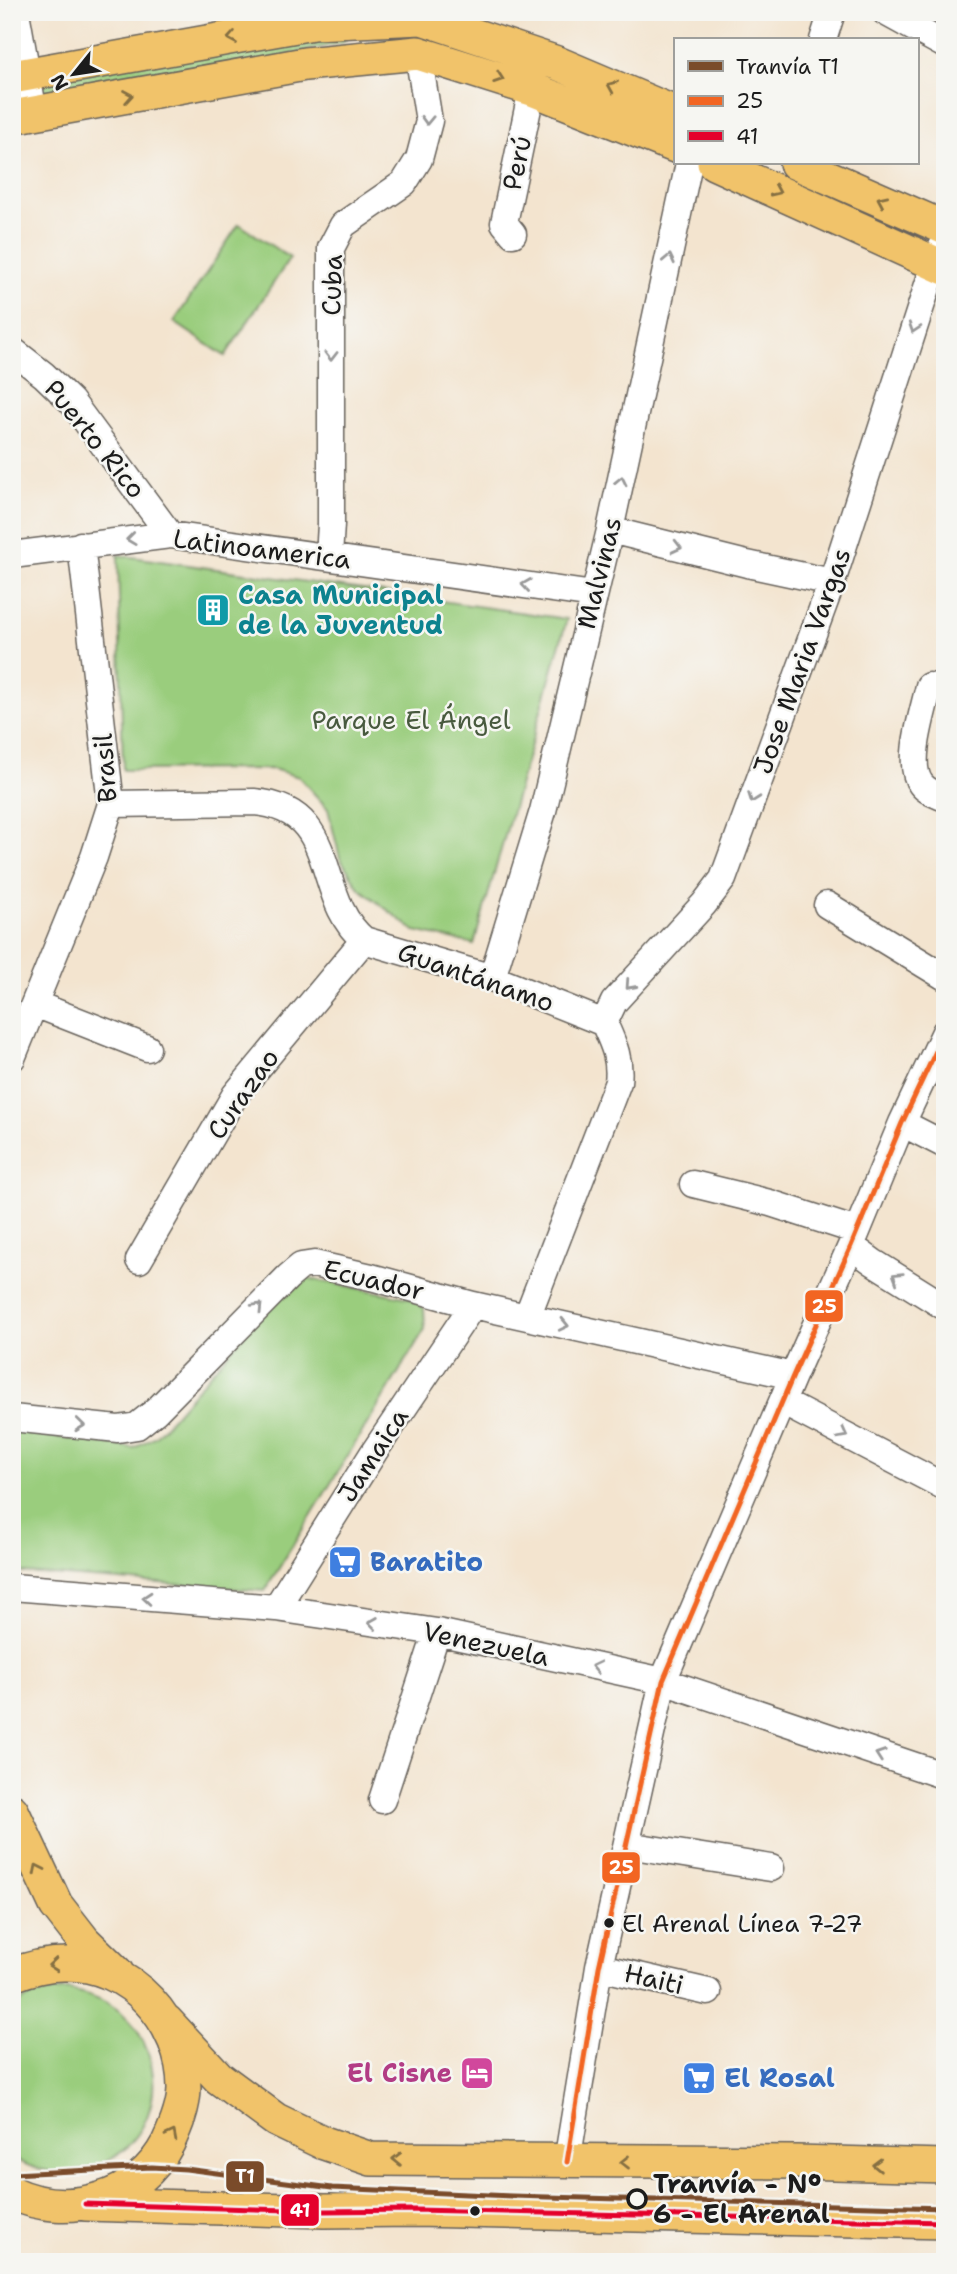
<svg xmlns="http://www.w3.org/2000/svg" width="957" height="2274" viewBox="0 0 957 2274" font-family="'Shantell Sans',sans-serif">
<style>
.green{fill:#9acd7d;stroke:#5b744c;stroke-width:2}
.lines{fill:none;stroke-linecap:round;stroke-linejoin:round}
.minor-casing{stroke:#67625b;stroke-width:29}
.major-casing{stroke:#67625b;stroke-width:36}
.minor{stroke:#fff;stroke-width:26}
.major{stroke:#f1c36a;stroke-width:33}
.bus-1-casing{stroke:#f6f6f2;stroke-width:10}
.bus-2-casing{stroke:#f6f6f2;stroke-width:10}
.bus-1{stroke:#f26522;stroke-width:5}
.bus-2{stroke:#e4002b;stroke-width:5}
.tram-1-casing{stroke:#f6f6f2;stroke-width:10}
.tram-1{stroke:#7a4b2a;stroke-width:5}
.oneway{stroke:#867043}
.oneway2{stroke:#999}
.bus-dot{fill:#1c1c1c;stroke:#f6f6f2;stroke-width:2.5}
.stop-dot{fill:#f6f6f2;stroke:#1c1c1c;stroke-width:3.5}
.labels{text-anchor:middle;stroke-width:5;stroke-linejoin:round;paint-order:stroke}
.bus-label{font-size:24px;fill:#1c1c1c;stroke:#f6f6f2;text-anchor:start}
.street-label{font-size:26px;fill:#1c1c1c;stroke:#f6f6f2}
.culture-label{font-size:26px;font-weight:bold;fill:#0d838f;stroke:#f6f6f2;text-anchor:start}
.park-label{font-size:26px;fill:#485a3e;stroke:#f6f6f2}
.shop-label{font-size:26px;font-weight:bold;fill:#366cbe;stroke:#f6f6f2;text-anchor:start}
.hotel-label{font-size:26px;font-weight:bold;fill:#b23c85;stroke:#f6f6f2;text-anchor:end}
.stop-label{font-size:26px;font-weight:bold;fill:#1c1c1c;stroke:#f6f6f2;text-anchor:start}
.line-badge{stroke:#f6f6f2;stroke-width:2.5}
.badge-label{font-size:19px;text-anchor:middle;font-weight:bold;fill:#fff}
</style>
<rect width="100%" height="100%" fill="#f6f6f2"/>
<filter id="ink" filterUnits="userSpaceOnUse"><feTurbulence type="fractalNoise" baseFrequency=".0143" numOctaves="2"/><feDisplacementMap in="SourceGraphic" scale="14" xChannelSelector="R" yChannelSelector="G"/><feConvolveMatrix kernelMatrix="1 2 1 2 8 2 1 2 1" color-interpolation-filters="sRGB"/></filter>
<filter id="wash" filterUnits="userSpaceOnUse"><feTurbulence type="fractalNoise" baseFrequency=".00686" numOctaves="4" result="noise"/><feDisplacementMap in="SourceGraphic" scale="28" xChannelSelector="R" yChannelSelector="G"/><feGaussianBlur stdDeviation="1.57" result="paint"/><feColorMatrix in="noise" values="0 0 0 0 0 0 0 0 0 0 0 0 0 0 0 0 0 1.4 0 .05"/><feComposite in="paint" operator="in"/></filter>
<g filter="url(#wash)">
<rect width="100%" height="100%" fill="#f3e4cf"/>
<!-- green -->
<path class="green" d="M340,21L345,42L34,113L27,75Z
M239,224L290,258L225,356L174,322Z
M118,555L567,619L474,944L415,931L359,888L340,858L328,809L299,777L273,769L123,770Z
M305,1278L409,1298L424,1308L425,1329L265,1591L12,1572V1431L134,1448L156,1436L288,1284Z
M69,1990C83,1993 96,1996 109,2004C147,2026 163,2077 147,2117C126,2170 59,2188 12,2157V2006C31,1995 47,1991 69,1990Z"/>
</g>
<g filter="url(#ink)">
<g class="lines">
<!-- minor casing -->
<g class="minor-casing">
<path id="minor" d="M16,12L34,113
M885,12L945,45
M823,40L832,12
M513,234L504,223L532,89
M12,350L44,375L71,401L170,535
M610,530L747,564L832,582
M12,555L170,535L594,595
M329,557L331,524V248L343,225L404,183L419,159L429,121L418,53
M929,686C924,710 905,764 921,784C926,791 937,795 945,798
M111,804L254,802C342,809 312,897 364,940L492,978L604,1023C613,1043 621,1059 618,1082L527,1317
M827,905L945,977
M492,978L543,811L610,530L689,163
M35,1004L147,1048
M604,1023L614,1002L704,904L723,879L832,582L935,263L945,240
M12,1058L94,857L111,804L81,545
M902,1123L945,1145
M693,1184L770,1203L857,1231
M851,1246L873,1262L945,1307
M139,1260L235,1095L364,940
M782,1402L945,1487
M12,1418L118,1429L137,1426L156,1411L288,1277L301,1266L314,1264L371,1277L473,1305L793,1376
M12,1587L276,1608L437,1632L663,1681L945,1776
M276,1608L374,1452L473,1305
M382,1800L437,1632
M627,1845L771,1868
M599,1967L708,1992
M567,2162L599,1967L663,1681L793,1376L851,1246L902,1123L945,1032"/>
</g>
<!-- major casing -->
<g class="major-casing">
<path id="major" d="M12,77L313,23L422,18L557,63L675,113
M12,117L305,64L418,53L532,89L675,146
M714,163L945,268
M796,163L945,228
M12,1811L56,1905L84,1941L117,1973
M12,1975C30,1968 45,1964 64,1964C131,1962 184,2023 184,2088C184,2107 176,2126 168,2143C154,2170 129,2191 100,2199C71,2208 40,2206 12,2193
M166,2021L219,2078L276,2120L324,2143L371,2159L797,2162L945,2166
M85,2204L324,2211L415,2210L945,2222"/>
</g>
<!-- minor -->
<use href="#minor" class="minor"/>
<!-- major -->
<use href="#major" class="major"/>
<!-- bus-1 casing -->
<g class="bus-1-casing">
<path id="bus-1" d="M567,2162L599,1967L663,1681L793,1376L851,1246L902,1123L945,1032"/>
</g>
<!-- bus-2 casing -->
<g class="bus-2-casing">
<path id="bus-2" d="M85,2204L324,2211L415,2210L945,2222"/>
</g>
<!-- bus-1 -->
<use href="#bus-1" class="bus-1"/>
<!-- bus-2 -->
<use href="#bus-2" class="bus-2"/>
<!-- tram-1 casing -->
<g class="tram-1-casing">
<path id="tram-1" d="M12,2174L152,2167L186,2169L332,2188L512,2196L945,2208"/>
</g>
<!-- tram-1 -->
<use href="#tram-1" class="tram-1"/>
</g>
<!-- one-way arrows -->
<defs><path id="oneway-chevron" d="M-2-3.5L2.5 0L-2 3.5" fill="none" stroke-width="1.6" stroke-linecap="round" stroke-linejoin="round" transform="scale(1.75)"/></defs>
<g class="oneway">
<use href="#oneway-chevron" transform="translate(232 38) rotate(170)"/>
<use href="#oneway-chevron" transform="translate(499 78) rotate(19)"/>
<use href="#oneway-chevron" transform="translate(612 86) rotate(-157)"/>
<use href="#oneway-chevron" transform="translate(128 96) rotate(-10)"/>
<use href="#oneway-chevron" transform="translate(776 191) rotate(24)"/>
<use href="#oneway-chevron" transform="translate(882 200) rotate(-156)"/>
<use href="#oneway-chevron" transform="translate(38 1869) rotate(-116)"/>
<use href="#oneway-chevron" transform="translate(53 1965) rotate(175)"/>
<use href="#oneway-chevron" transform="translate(172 2135) rotate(-63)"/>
<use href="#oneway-chevron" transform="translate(397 2159) rotate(-179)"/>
<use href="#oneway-chevron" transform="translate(625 2162) rotate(-180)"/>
<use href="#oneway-chevron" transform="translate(877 2165) rotate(-179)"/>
</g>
<g class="oneway2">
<use href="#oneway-chevron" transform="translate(427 120) rotate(92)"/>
<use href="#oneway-chevron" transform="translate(669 259) rotate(-78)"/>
<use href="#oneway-chevron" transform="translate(914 328) rotate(108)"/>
<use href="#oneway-chevron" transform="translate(331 356) rotate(90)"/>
<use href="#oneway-chevron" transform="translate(621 481) rotate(-78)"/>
<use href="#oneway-chevron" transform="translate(131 539) rotate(173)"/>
<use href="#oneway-chevron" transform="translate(677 547) rotate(14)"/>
<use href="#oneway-chevron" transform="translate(526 585) rotate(-172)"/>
<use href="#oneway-chevron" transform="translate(753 798) rotate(110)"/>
<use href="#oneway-chevron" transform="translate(630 985) rotate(132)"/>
<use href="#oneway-chevron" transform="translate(897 1277) rotate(-148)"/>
<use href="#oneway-chevron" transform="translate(258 1307) rotate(-46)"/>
<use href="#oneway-chevron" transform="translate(564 1325) rotate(13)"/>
<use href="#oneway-chevron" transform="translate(80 1425) rotate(6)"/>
<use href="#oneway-chevron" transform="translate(843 1434) rotate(28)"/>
<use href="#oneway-chevron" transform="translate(147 1598) rotate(-175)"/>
<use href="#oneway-chevron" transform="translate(373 1623) rotate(-172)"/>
<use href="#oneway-chevron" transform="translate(596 1667) rotate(-168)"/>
<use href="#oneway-chevron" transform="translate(880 1755) rotate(-161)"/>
</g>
</g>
<!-- icons -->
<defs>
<g id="building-square" transform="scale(1.75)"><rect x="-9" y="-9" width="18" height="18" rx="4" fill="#0f9aa8" stroke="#f6f6f2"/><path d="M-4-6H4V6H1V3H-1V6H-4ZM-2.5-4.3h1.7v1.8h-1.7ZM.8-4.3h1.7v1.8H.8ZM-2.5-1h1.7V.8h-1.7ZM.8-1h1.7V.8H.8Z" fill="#fff"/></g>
<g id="supermarket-square" transform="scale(1.75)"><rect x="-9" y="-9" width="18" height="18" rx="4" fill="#3f7fe0" stroke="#f6f6f2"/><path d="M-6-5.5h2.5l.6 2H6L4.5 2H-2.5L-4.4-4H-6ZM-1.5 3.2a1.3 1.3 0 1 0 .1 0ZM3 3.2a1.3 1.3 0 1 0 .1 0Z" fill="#fff"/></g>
<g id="hotel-square" transform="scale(1.75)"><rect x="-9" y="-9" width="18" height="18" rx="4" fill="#d1479c" stroke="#f6f6f2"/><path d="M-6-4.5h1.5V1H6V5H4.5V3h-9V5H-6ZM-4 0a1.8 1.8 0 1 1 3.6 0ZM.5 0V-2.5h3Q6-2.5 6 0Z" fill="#fff"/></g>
</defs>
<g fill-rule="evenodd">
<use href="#building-square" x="213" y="610"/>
<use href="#supermarket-square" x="345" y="1562"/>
<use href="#hotel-square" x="477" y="2073"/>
<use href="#supermarket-square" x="699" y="2078"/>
</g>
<!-- markers -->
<g class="bus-dot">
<circle cx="609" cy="1923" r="6"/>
<circle cx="475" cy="2211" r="6"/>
</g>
<circle class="stop-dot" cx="637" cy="2199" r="9"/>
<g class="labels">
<!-- bus labels -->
<g class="bus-label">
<text x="622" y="1932">El Arenal Línea 7-27</text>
</g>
<!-- street labels -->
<g class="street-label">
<text transform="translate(517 163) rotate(-78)" y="9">Perú</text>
<text transform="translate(332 285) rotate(-88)" y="9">Cuba</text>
<text transform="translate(95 439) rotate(51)" y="9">Puerto Rico</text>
<text transform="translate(262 549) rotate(7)" y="9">Latinoamerica</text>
<text transform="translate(599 573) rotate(-76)" y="9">Malvinas</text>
<text transform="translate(802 661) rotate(-70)" y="9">Jose Maria Vargas</text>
<text transform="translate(105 768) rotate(-94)" y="9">Brasil</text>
<text transform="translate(476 977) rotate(19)" y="9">Guantánamo</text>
<text transform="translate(243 1094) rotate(-55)" y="9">Curazao</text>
<text transform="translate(374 1280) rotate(13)" y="9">Ecuador</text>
<text transform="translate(373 1455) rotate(-57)" y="9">Jamaica</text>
<text transform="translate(486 1644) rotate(12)" y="9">Venezuela</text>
<text transform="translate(654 1979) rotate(13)" y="9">Haiti</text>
</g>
<!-- culture labels -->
<g class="culture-label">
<text x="238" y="604">Casa Municipal<tspan x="238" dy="30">de la Juventud</tspan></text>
</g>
<!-- park labels -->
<g class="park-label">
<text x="411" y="729">Parque El Ángel</text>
</g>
<!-- shop labels -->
<g class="shop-label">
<text x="370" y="1571">Baratito</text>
<text x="724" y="2087">El Rosal</text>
</g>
<!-- hotel labels -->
<g class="hotel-label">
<text x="452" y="2082">El Cisne</text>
</g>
<!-- stop labels -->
<g class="stop-label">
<text x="653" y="2193">Tranvía - Nº<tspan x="653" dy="30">6 - El Arenal</tspan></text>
</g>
</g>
<g class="line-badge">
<rect x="804" y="1289" width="40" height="34" rx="7" fill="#f26522"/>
<rect x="601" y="1851" width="40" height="33" rx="7" fill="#f26522"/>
<rect x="225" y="2160" width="40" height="33" rx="7" fill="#7a4b2a"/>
<rect x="280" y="2193" width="40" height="34" rx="7" fill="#e4002b"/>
</g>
<g class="badge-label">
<text x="824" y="1313">25</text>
<text x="621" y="1874">25</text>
<text x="245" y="2183">T1</text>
<text x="300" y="2217">41</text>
</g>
<!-- margin -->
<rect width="957" height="2274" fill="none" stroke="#f6f6f2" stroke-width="42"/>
<!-- legend -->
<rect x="674" y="38" width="245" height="126" fill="#f6f6f2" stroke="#9f9f9c" stroke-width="2"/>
<rect x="688" y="61" width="35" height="10" fill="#7a4b2a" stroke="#9f9f9c" stroke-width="2"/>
<text x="736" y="74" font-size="21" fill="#1c1c1c">Tranvía T1</text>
<rect x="688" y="96" width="35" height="10" fill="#f26522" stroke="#9f9f9c" stroke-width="2"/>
<text x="736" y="108" font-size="21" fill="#1c1c1c">25</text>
<rect x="688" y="131" width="35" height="10" fill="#e4002b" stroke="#9f9f9c" stroke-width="2"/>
<text x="736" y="144" font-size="21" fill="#1c1c1c">41</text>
<!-- north arrow -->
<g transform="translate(74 74) rotate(240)" stroke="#f6f6f2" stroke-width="5" paint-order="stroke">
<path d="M0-5L12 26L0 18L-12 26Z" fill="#1c1c1c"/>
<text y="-10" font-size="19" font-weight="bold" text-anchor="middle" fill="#1c1c1c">N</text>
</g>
</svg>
